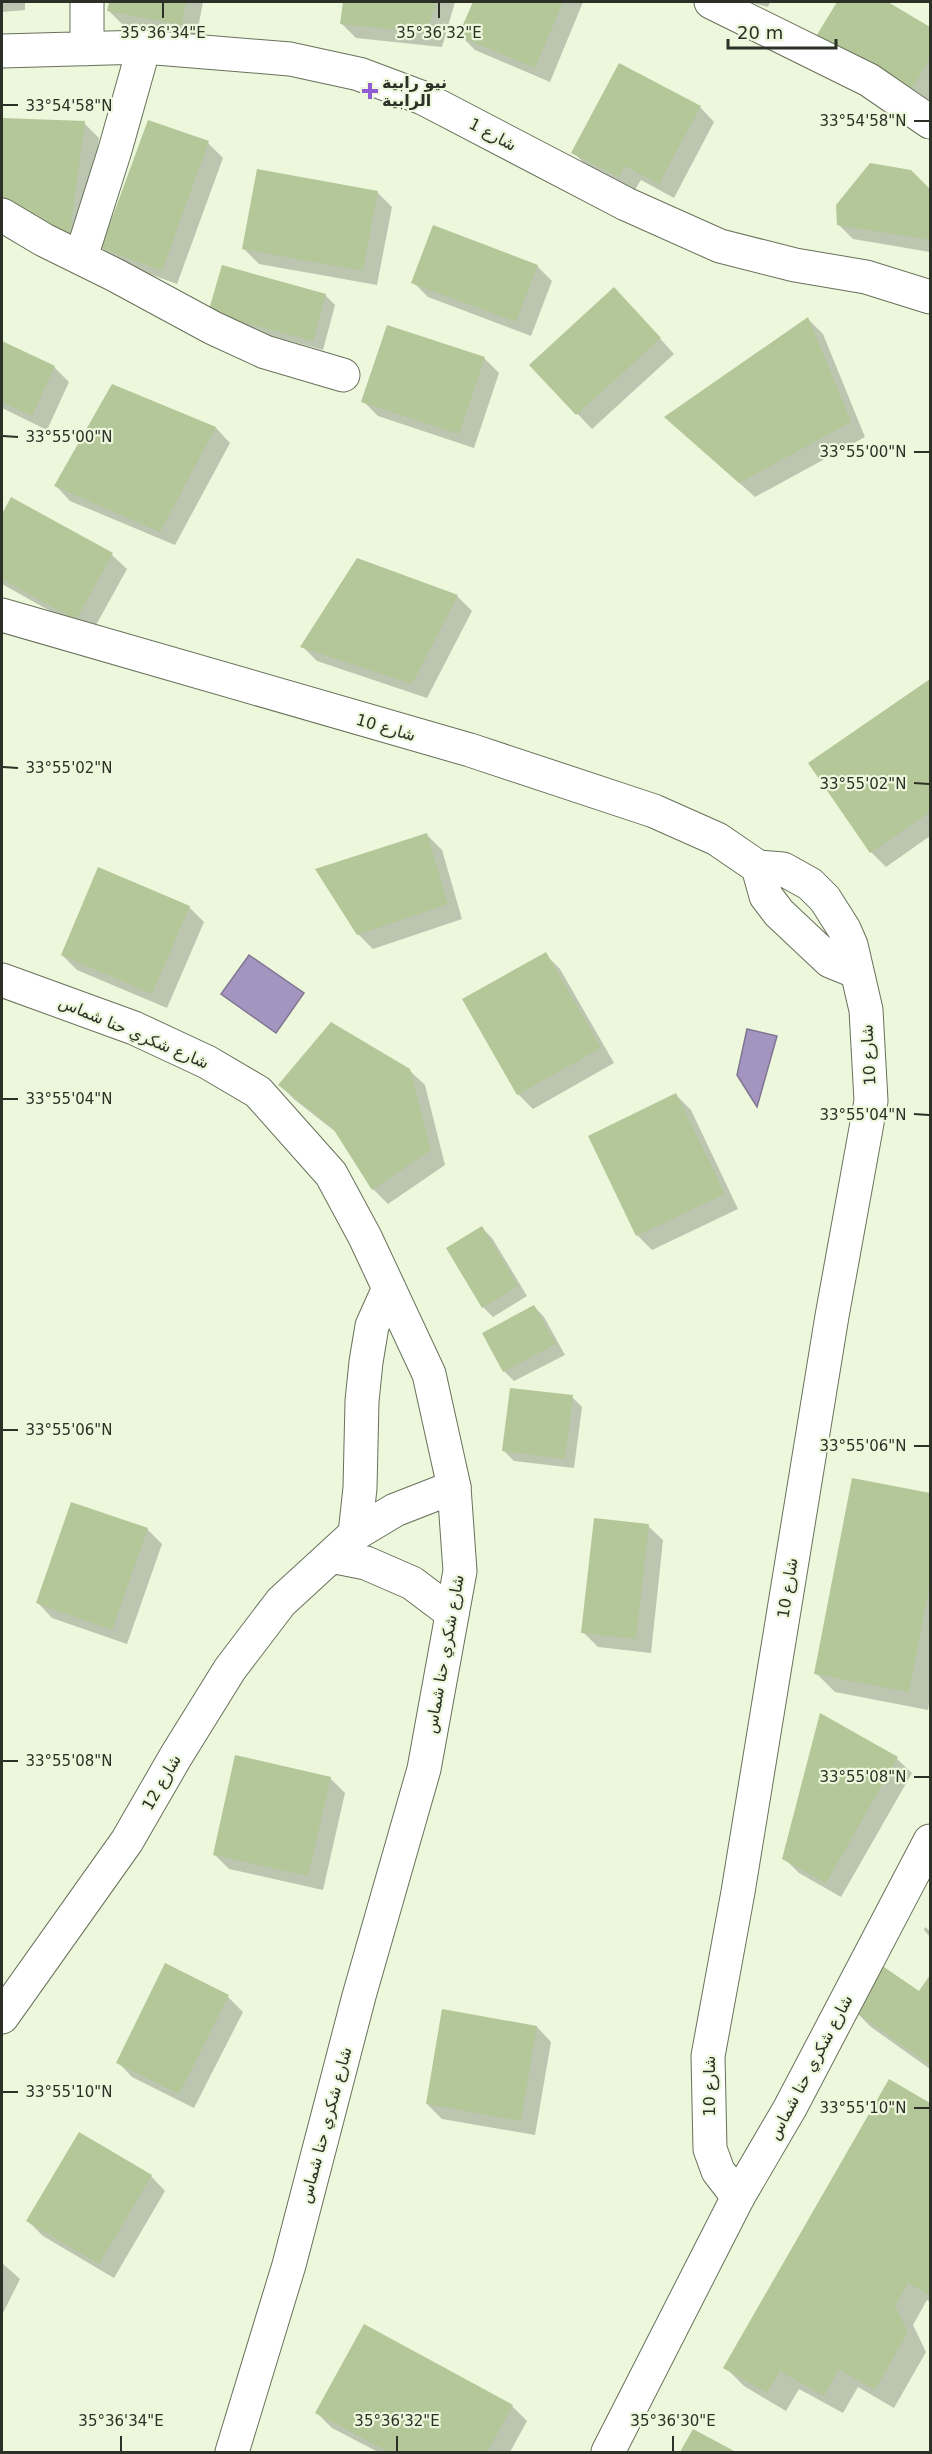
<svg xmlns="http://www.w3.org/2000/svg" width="932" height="2454" viewBox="0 0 932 2454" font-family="'DejaVu Sans','Noto Naskh Arabic',sans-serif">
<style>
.water{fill:#a494c0;stroke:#807692;stroke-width:1.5}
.shadow{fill:#0003}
.building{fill:#b4c799}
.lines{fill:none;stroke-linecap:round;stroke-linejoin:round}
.street-casing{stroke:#68715a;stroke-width:35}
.secondary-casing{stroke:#68715a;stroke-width:35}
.street{stroke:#fff;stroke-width:33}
.secondary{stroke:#fff;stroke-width:33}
.ticks{fill:none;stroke:#2c3026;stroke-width:2}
.poi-dot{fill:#905dd6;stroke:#ecf7dc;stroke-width:2}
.labels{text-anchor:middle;stroke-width:4.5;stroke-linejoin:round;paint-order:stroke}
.poi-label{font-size:16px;font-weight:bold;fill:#2c3026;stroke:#ecf7dc;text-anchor:start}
.street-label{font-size:16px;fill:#2c3026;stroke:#ecf7dc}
.ticks-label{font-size:15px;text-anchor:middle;fill:#2c3026;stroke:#ecf7dc;stroke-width:4.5;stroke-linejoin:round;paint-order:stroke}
</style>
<rect width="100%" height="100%" fill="#ecf7dc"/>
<!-- water -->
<path class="water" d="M249,955L304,993L276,1033L221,994Z
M747,1029L777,1036L757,1107L737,1075Z"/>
<!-- shadow -->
<path class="shadow" d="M2,2H25V10L2,12Z
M110,2H203L196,39L123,25L108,10Z
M344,2H455L442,47L356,38L341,23Z
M474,2H583L550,82L475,50L460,35Z
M750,2H770L768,7Z
M839,2H886L930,29V97L924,108L817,37Z
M700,107L714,122L674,198L641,180L634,191L588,167L573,152Z
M2,120L84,123L99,138L84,252L2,204Z
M208,143L223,158L177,284L117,262L102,248Z
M910,171L930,191V252L853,239L838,224Z
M377,192L392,207L377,285L259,264L244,249Z
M537,266L552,281L531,336L428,297L413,282Z
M325,295L335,305L323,350L220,322Z
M629,304L674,354L592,429L531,365Z
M808,319L823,334L865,437L755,497L666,417Z
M2,342L54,367L69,382L47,430L2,408Z
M484,358L499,373L474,448L378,416L363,401Z
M113,385L216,428L230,443L175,545L70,501L56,486Z
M12,499L112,555L127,569L91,634L2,584V517Z
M357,560L458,597L472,611L427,698L317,661L302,646Z
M930,682V836L886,867L871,852Z
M427,835L442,850L462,919L373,949L358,934Z
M189,907L204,922L167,1008L77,970L62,955Z
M545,954L560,969L614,1063L533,1109L518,1094L464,1000Z
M409,1070L425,1085L445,1165L388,1204L373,1189L337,1133L295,1100L280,1085Z
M676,1095L691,1110L738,1209L652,1250L637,1235Z
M482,1228L492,1238L527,1296L493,1317L483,1307Z
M534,1306L544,1317L565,1355L514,1381L504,1371Z
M572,1397L582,1407L574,1468L514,1461L504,1451Z
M854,1480L930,1495V1696L928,1710L835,1692L816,1673Z
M648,1526L663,1540L651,1653L598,1647L583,1632Z
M147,1529L162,1544L127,1644L52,1618L38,1603Z
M820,1715L897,1759L912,1773L841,1897L799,1873L784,1858Z
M330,1778L345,1793L323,1890L229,1869L214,1854Z
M925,1927L930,1931V1937L924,1930Z
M930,1977V2069L871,2027L852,2008L919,1993Z
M228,1997L243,2012L194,2108L132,2077L118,2062Z
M537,2027L551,2042L535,2135L442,2119L427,2104Z
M890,2081L930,2104V2302L927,2300L913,2325L926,2352L894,2408L858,2387L843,2413L799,2389L786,2411L744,2386L725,2367Z
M151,2176L165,2191L114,2278L43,2236L28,2221Z
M2,2263L20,2279L2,2315Z
M512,2406L527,2421L510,2452H378L332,2428L317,2413Z
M694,2431L733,2452H681Z"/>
<!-- building -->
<path class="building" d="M109,2H186L182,25L107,11Z
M343,2H436L427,33L340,24Z
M473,2H563L535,68L458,36Z
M837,2H888L930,27V59L908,95L815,38Z
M619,63L701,106L659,184L625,166L619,177L571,153Z
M2,118L85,121L69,239L2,199Z
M148,120L209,141L162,271L101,248Z
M870,163L911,170L930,189V240L837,225L836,205Z
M257,169L378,191L363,271L242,249Z
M433,225L538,265L516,322L411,283Z
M222,265L326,294L313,341L208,313Z
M614,287L661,338L576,415L529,365Z
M808,317L851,422L739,483L664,417Z
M387,325L485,357L459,434L361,402Z
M2,341L55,366L32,416L2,402Z
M112,384L216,427L160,532L54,486Z
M11,497L113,553L76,620L2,579V514Z
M357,558L458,595L412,684L300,647Z
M930,679V812L870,853L808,763Z
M427,833L448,904L357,935L315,869Z
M98,867L190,906L152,994L61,955Z
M546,952L601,1048L517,1095L462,999Z
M331,1022L410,1069L431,1150L372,1190L332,1127L278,1085Z
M676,1093L725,1194L636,1236L588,1136Z
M482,1226L518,1286L482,1308L446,1248Z
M534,1305L556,1344L503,1372L482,1333Z
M510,1388L573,1395L565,1459L502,1451Z
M852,1478L930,1493V1584L909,1692L814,1674Z
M71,1502L148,1528L112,1630L36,1603Z
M594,1518L649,1524L636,1639L581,1633Z
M820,1713L898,1757L826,1883L782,1859Z
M235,1755L331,1777L308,1876L213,1855Z
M165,1963L229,1995L179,2094L116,2063Z
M881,1965L919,1991L930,1975V2065L850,2008Z
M442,2009L537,2026L521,2121L426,2104Z
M889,2079L930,2103V2295L908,2283L895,2306L908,2332L875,2390L839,2369L824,2396L780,2371L767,2393L723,2368Z
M79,2132L152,2175L99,2264L26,2221Z
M364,2324L513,2405L487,2452H389L315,2413Z
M693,2429L736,2452H680Z"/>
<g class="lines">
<!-- street casing -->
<g class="street-casing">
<path id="street" d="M87,2V49
M711,2L869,80L930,122
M2,51L144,47L290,59L359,74L423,98L626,204L720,246L795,265L866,277L930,297
M2,215L44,240L115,275L213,328L265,352L343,375
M81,257L115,150L144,47
M2,615L470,750L654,811L717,839L758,867L783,869L810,884L825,899L844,929L851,945L866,1010L871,1101L832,1316L738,1892L708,2056L710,2149L718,2171L738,2197
M758,867L766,896L779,913L830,961L857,972
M331,1556L366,1563L412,1583L452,1613
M2,2017L127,1841L176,1756L230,1669L281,1602L355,1534L395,1510L454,1487"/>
</g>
<!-- secondary casing -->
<g class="secondary-casing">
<path id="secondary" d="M2,980L134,1028L207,1062L258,1092L331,1174L365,1237L429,1374L454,1487L460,1571L424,1769L359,1996L289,2265L232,2452
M355,1534L360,1488L362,1401L366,1362L372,1326L389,1288
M608,2452L738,2197L790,2108L930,1841"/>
</g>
<!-- street -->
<use href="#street" class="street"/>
<!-- secondary -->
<use href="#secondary" class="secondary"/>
</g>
<!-- ticks -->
<path class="ticks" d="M163,18V3M439,18V3M3,105H18M914,121H929M3,436L18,437M914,452H929M3,767L18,768M914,783L929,784M3,1099H18M914,1114L929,1115M3,1430H18M914,1446H929M3,1761H18M914,1777H929M3,2092H18M914,2108H929M121,2451V2436M397,2451V2436M673,2451V2436"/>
<!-- markers -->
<path class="poi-dot" d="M367 82h6v6h6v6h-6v6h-6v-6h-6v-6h6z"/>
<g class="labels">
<!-- poi labels -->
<g class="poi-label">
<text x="382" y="88">نيو رابية<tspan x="382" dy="18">الرابية</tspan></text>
</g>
<!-- street labels -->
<g class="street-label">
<text transform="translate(493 134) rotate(28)" y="6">شارع 1</text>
<text transform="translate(386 727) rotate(16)" y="6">شارع 10</text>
<text transform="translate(134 1032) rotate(23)" y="6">شارع شكري حنا شماس</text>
<text transform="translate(868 1055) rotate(-93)" y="6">شارع 10</text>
<text transform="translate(787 1588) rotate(-81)" y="6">شارع 10</text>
<text transform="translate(444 1654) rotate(-80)" y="6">شارع شكري حنا شماس</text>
<text transform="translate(161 1782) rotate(-60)" y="6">شارع 12</text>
<text transform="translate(810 2067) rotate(-62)" y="6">شارع شكري حنا شماس</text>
<text transform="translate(709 2086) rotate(-90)" y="6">شارع 10</text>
<text transform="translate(325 2125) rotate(-75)" y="6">شارع شكري حنا شماس</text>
</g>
</g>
<g class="ticks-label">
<text x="163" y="38">35°36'34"E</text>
<text x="439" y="38">35°36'32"E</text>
<text x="69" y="111">33°54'58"N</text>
<text x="863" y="126">33°54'58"N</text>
<text x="69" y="442">33°55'00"N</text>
<text x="863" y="457">33°55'00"N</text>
<text x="69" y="773">33°55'02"N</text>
<text x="863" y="789">33°55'02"N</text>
<text x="69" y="1104">33°55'04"N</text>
<text x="863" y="1120">33°55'04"N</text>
<text x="69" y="1435">33°55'06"N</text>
<text x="863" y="1451">33°55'06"N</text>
<text x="69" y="1766">33°55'08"N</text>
<text x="863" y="1782">33°55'08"N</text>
<text x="69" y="2097">33°55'10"N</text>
<text x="863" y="2113">33°55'10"N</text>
<text x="121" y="2426">35°36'34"E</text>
<text x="397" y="2426">35°36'32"E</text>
<text x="673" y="2426">35°36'30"E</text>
</g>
<!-- border -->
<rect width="932" height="2454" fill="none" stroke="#2c3026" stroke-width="6"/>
<!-- scale -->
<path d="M728 39v9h108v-9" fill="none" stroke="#2c3026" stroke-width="3"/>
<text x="737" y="39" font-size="18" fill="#2c3026" stroke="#ecf7dc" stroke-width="4.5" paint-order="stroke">20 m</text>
</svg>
